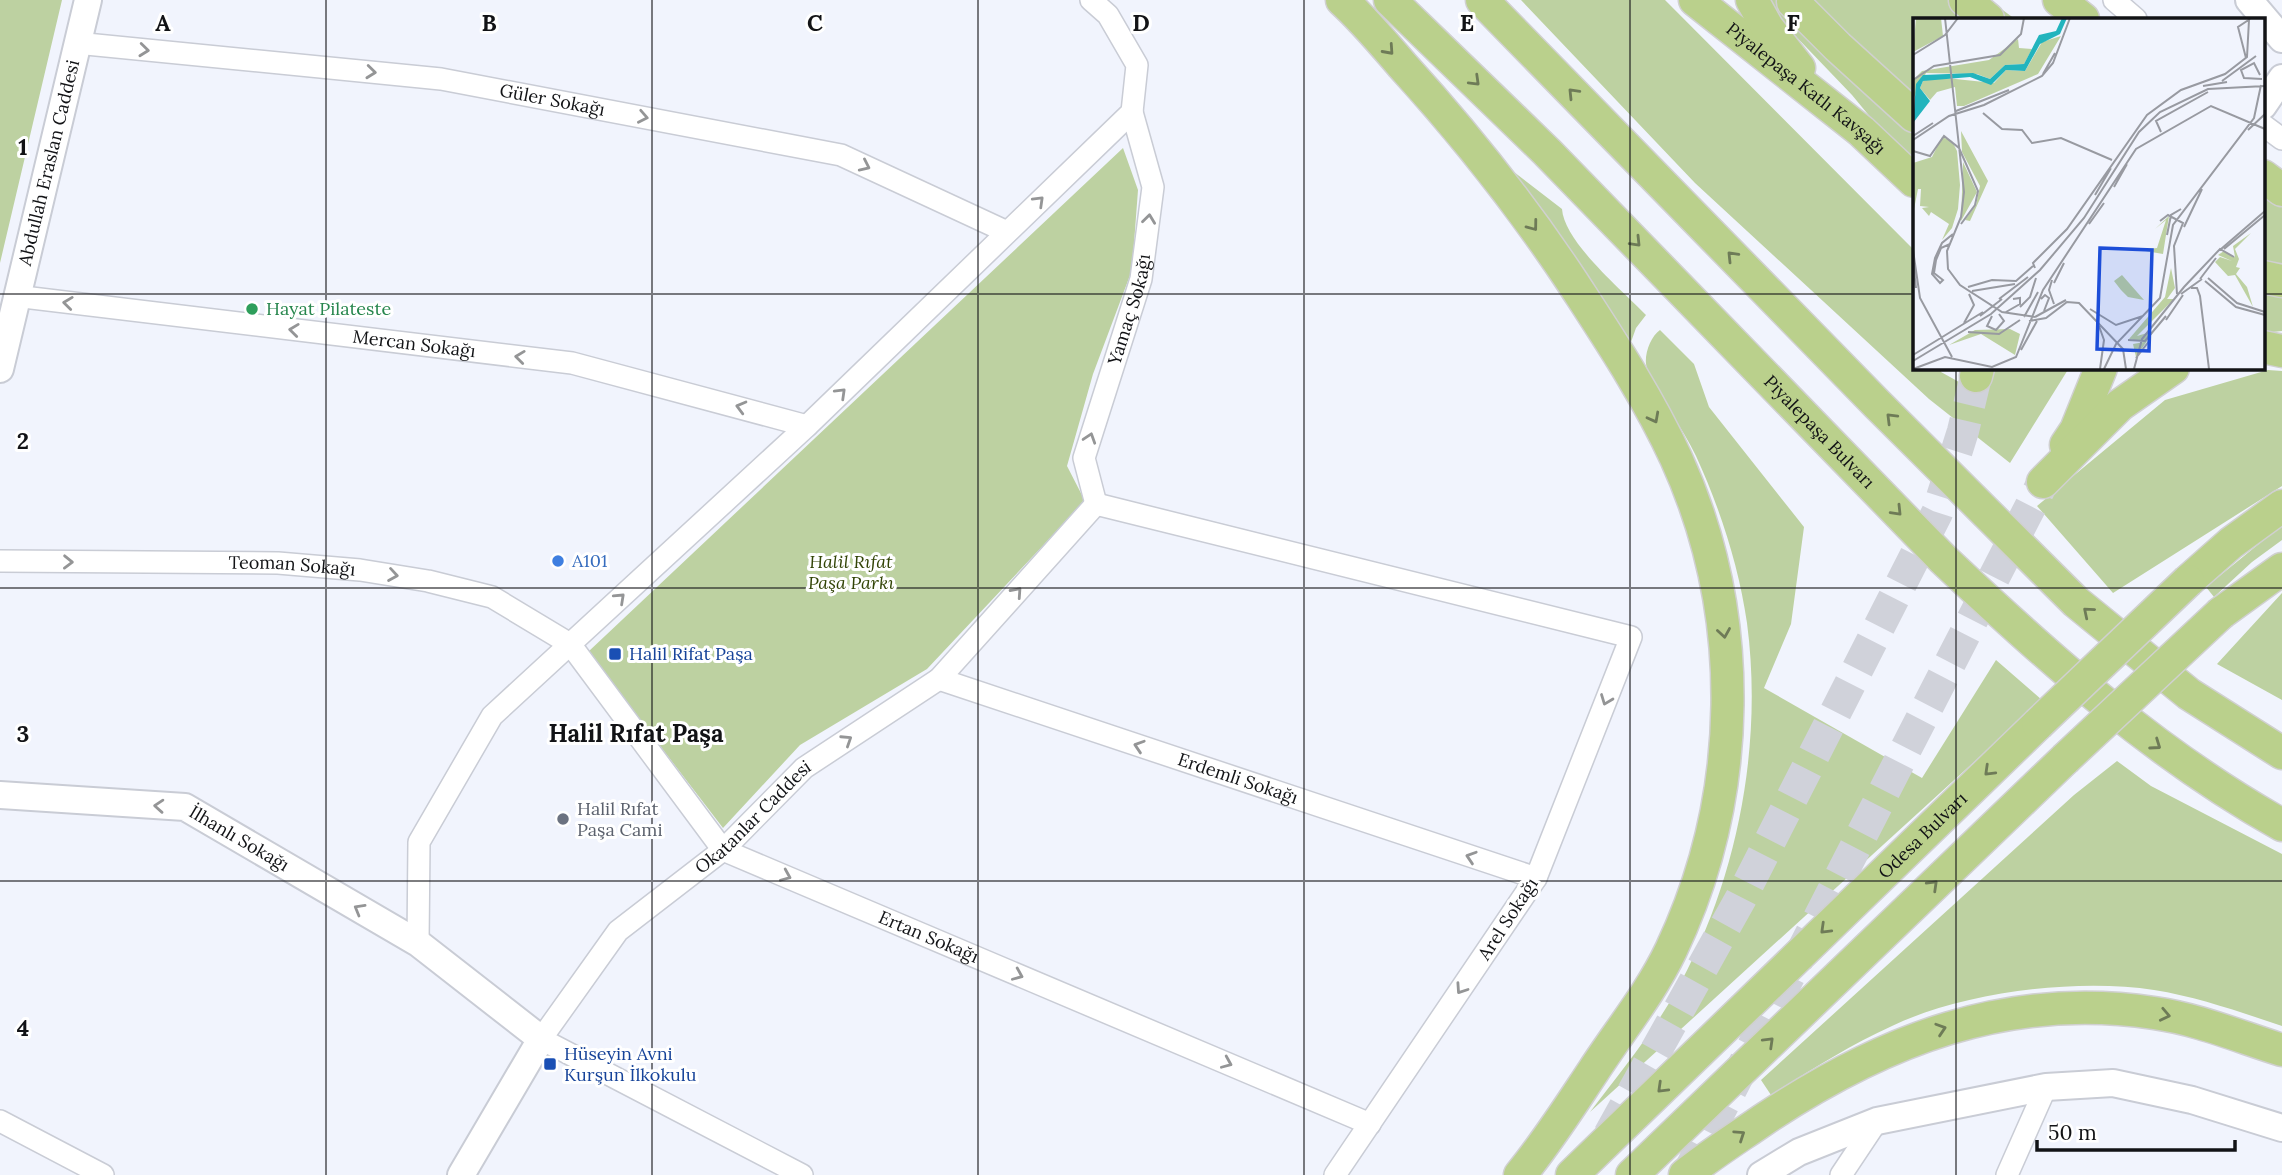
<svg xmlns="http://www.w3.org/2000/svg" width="2282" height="1175" viewBox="0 0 2282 1175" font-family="Lora,serif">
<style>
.green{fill:#bdd1a1}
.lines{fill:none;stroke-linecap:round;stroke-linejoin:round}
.primary-tunnel{stroke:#d0d2da;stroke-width:32;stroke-dasharray:32 16;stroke-linecap:butt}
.minor-casing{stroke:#c9ccd5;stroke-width:24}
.tertiary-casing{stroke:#c9ccd5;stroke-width:30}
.primary-casing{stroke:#d0d0d0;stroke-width:35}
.minor{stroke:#fff;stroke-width:21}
.tertiary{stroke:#fff;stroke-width:26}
.primary{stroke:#bad08c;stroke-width:32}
.primary-bridge-casing{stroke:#d0d0d0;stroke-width:35;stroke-linecap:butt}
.primary-bridge{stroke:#bad08c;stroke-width:32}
.oneway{stroke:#949596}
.oneway2{stroke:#6e7b57}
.grid{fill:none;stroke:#121316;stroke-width:2;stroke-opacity:0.55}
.leisure-dot{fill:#2e9e5b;stroke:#fff;stroke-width:2.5}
.shop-dot{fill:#3f7fe0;stroke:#fff;stroke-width:2.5}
.transit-dot{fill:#1a4fb4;stroke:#fff;stroke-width:2.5}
.worship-dot{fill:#6b7280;stroke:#fff;stroke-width:2.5}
.labels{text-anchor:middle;stroke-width:6;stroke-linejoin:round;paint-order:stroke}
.street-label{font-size:18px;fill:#121316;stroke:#fff}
.leisure-label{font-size:18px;fill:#27864d;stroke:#fff;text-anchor:start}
.shop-label{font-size:18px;fill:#366cbe;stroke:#fff;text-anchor:start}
.park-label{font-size:18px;font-style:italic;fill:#324406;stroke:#fff}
.transit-label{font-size:18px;fill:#164399;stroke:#fff;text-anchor:start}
.worship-label{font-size:18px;fill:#5b616d;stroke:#fff;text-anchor:start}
.district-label{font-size:24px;font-weight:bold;fill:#121316;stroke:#fff}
.inset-road{fill:none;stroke:#989aa1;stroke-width:2}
.view{fill:#1d4ed8;fill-opacity:0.15;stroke:#1d4ed8;stroke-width:3.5}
.inset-edge{fill:none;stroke:#121316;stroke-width:3.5}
.grid-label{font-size:23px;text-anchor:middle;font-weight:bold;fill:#121316;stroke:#fff;stroke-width:6;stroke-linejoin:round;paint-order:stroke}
</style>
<rect width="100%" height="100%" fill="#f1f4fd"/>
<!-- green -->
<path class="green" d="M0,0H62L0,263Z
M1521,0H1665L1914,250V368H1940L1941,372L1977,392L1980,368H2069L2010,463L1929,399L1695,183Z
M1761,0H1989L2015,19H1914V170L1852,95Z
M1123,148L1138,190L1132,270L1093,374L1067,466L1085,501L927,669L800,745L723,828L588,652Z
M1514,172L1562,209C1564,242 1623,291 1646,315L1636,328L1631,342L1577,259Z
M2263,194L2282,207V331L2263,333Z
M1660,330L1694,364L1709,407L1804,527L1791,624L1764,688L1922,778L1996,660L2042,700L1590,1112C1621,1071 1657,1028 1681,982C1738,875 1763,744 1747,623C1739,567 1720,508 1696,456C1682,426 1659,399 1647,368C1643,357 1650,337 1660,330Z
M2268,370L2282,371V486L2113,593L2037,506L2165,400Z
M2282,525V540L2252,562L2214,597L2206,587Z
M2282,593V700L2217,664Z
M2117,761L2151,786L2282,854V1026C2240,1012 2198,997 2154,990C2076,978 1963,992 1892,1026C1850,1045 1811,1070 1771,1095L1761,1080L2074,795Z"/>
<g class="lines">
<!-- primary-tunnel -->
<path class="primary-tunnel" d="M1609,1135L1741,898L1937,513L1963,431L1976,376
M1687,1175L2043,482"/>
<!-- minor casing -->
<g class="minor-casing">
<g id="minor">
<path d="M2114,0L2136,19"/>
<path id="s1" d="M76,43L441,79L841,155L1007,232"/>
<path d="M2263,125L2282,139"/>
<path id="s2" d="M15,296L572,363L807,426"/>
<path d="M1096,504L1631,637L1536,878L1335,1175"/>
<path id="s3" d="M1096,504L1084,458L1141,279L1153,187L1132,112"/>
<path id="s4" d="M0,561L278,563L360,570L428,581L492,597L570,644L723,850L1370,1124"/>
<path id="s5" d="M939,679L1536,878"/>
<path d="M418,943L419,842L492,716L807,426L1132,112L1137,65L1108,15L1091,0"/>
<path d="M0,1121L103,1175"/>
<path id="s6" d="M802,1175L541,1039L618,931L723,850L804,768L939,679L1096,504"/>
<path d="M1841,1175L1877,1121"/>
<path d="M2007,1175L2046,1087"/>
</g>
</g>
<!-- tertiary casing -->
<g class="tertiary-casing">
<g id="tertiary">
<path d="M2249,0L2282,39"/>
<path d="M2263,106L2282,78"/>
<path id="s7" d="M0,369L88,0"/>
<path id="s8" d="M0,795L185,807L418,943L541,1039L461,1175"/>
<path d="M1761,1175L1799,1152L1877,1121L2046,1087L2113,1083L2192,1100L2282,1128"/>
</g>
</g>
<!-- primary casing -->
<g class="primary-casing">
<g id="primary">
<path d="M1342,0C1364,20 1383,43 1402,65C1464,133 1522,206 1573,283C1610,340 1648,397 1676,458C1747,614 1744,796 1671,950C1650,994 1620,1030 1594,1070C1570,1106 1548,1141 1520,1175"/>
<path id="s9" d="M1390,0L1547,152L1943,559C2048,658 2155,754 2282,825"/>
<path d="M1482,0L1877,404L2076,602L2189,694L2282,753"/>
<path id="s10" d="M1695,0L1861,131L1914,181"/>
<path d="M1752,0L1767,27L1799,68"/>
<path d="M1965,0L1988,19"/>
<path d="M2059,0L2083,19"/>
<path d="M1793,2L1838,47L1914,116"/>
<path d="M2263,176L2282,190"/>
<path d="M2263,277L2282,281"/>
<path d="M2263,347L2282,351"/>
<path d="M1976,376L1978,368"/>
<path d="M2066,445L2076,430L2101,368"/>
<path d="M2043,482L2120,405L2173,368"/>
<path d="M2188,581L2231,543L2282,506"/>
<path d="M2221,613L2282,569"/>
<path id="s11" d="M1572,1175L2038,724"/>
<path d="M1632,1175L2065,759"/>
<path d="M1685,1175C1710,1155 1737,1138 1763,1120C1883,1040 2008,991 2154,1013C2198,1019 2240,1037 2282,1050"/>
</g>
</g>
<!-- minor -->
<use href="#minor" class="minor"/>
<!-- tertiary -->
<use href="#tertiary" class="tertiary"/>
<!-- primary -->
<use href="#primary" class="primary"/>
<!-- primary-bridge casing -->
<g class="primary-bridge-casing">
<path id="primary-bridge" d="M2038,724L2188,581
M2065,759L2221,613"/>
</g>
<!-- primary-bridge -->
<use href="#primary-bridge" class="primary-bridge"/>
</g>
<!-- one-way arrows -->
<defs><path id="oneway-chevron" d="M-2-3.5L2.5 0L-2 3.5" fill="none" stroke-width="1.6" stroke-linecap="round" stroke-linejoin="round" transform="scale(1.75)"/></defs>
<g class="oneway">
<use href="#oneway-chevron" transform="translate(144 50) rotate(6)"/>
<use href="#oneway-chevron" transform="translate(371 72) rotate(6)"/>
<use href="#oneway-chevron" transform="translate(643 117) rotate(11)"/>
<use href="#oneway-chevron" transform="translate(865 166) rotate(25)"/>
<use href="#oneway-chevron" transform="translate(1039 201) rotate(-44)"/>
<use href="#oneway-chevron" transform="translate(1149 219) rotate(-83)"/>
<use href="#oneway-chevron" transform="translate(68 303) rotate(-173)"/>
<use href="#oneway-chevron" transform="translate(294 330) rotate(-173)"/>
<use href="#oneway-chevron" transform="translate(520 357) rotate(-173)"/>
<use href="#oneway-chevron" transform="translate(841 393) rotate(-44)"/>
<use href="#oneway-chevron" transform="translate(741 407) rotate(-165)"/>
<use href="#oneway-chevron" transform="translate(1090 438) rotate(-72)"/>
<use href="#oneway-chevron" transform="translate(68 562) rotate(1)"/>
<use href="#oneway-chevron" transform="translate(393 575) rotate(9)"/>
<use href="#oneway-chevron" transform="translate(1017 592) rotate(-48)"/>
<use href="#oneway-chevron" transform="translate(620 598) rotate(-43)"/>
<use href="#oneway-chevron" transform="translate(1606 700) rotate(111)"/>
<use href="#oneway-chevron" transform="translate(847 740) rotate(-33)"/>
<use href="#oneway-chevron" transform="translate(1139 746) rotate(-162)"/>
<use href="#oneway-chevron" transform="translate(159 806) rotate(-176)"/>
<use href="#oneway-chevron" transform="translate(1471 857) rotate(-162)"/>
<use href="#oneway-chevron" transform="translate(786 876) rotate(23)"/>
<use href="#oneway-chevron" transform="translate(359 909) rotate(-150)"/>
<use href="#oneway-chevron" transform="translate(1018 975) rotate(23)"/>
<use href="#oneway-chevron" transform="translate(1461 989) rotate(124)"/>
<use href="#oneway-chevron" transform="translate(1227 1063) rotate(23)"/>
</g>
<g class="oneway2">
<use href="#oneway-chevron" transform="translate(1389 50) rotate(48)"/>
<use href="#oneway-chevron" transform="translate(1475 81) rotate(44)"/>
<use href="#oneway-chevron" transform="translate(1573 93) rotate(-134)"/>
<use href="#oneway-chevron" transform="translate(1533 226) rotate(53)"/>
<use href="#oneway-chevron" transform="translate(1636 242) rotate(46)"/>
<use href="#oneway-chevron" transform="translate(1732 256) rotate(-134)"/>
<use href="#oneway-chevron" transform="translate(1654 418) rotate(62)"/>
<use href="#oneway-chevron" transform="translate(1891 418) rotate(-135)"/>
<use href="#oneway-chevron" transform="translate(1897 511) rotate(46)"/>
<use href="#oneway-chevron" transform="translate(2088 612) rotate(-140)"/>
<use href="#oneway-chevron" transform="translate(1724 633) rotate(81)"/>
<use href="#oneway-chevron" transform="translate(2156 745) rotate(35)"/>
<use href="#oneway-chevron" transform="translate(1989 771) rotate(136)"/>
<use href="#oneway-chevron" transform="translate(1933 885) rotate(-44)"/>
<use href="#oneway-chevron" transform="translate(1825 929) rotate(136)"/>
<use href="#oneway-chevron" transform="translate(2165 1015) rotate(12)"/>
<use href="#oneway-chevron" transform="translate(1941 1029) rotate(-18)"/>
<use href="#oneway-chevron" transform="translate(1769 1042) rotate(-44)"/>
<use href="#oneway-chevron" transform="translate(1662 1088) rotate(136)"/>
<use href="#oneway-chevron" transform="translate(1740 1135) rotate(-34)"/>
</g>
<!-- grid -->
<path class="grid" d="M326,0V1175M652,0V1175M978,0V1175M1304,0V1175M1630,0V1175M1956,0V19M0,294H1914M2263,294H2282M1956,368V1175M0,588H2282M0,881H2282"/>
<!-- markers -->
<circle class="leisure-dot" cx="252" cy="309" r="7"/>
<circle class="shop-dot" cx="558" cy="561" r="7"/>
<g class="transit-dot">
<rect x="608" y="647" width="14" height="14" rx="3.5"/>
<rect x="543" y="1057" width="14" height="14" rx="3.5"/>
</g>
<circle class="worship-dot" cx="563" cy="819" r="7"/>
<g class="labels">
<!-- street labels -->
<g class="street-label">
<text dy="6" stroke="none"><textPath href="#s10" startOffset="142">Piyalepaşa Katlı Kavşağı</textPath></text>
<text dy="6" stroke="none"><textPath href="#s1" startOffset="480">Güler Sokağı</textPath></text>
<text dy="6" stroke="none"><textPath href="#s7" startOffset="212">Abdullah Eraslan Caddesi</textPath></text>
<text dy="6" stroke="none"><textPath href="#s3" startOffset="203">Yamaç Sokağı</textPath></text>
<text dy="6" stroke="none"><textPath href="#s2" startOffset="402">Mercan Sokağı</textPath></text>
<text dy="6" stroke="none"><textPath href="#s9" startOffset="609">Piyalepaşa Bulvarı</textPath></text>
<text dy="6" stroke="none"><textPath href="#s4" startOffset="292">Teoman Sokağı</textPath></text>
<text dy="6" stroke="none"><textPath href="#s5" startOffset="315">Erdemli Sokağı</textPath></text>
<text dy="6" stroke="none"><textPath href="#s6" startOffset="604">Okatanlar Caddesi</textPath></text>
<text dy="6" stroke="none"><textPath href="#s11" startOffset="488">Odesa Bulvarı</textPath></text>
<text dy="6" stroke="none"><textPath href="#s8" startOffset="248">İlhanlı Sokağı</textPath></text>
<text transform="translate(1508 919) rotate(-57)" y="6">Arel Sokağı</text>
<text dy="6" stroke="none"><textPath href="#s4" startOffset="1066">Ertan Sokağı</textPath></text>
</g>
<!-- leisure labels -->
<g class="leisure-label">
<text x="266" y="315">Hayat Pilateste</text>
</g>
<!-- shop labels -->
<g class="shop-label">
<text x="572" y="567">A101</text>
</g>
<!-- park labels -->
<g class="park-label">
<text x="851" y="568">Halil Rıfat<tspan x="851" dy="21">Paşa Parkı</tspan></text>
</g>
<!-- transit labels -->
<g class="transit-label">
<text x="629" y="660">Halil Rifat Paşa</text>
<text x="564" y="1060">Hüseyin Avni<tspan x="564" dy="21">Kurşun İlkokulu</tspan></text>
</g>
<!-- worship labels -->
<g class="worship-label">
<text x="577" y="815">Halil Rıfat<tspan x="577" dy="21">Paşa Cami</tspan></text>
</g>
<!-- district labels -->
<g class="district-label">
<text x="636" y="742">Halil Rıfat Paşa</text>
</g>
</g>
<!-- overview -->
<g transform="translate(1913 18)">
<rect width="352" height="352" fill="#f1f4fd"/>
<path d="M3,0H28L30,18L0,34ZM148,18L125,56L51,88H44L42,69L24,74L17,82L7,70L10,63L23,59L81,65L93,52L112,53L129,24ZM105,21L106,30L119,31L111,46L92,47L77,61L64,56L13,55L0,81V62L9,53L76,42ZM48,113L75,163L57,203L52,202L63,187L67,168L49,134ZM29,119L39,123L44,133L47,167L45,191L39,210L29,222L36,206L18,194L16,198L9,190L16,189L7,188L8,171H18H5L1,191L0,145L19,139ZM50,144L64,174L48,203ZM256,198L250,236L227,232L244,230L253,202L242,211ZM338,215L322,231L326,241L323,249L327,250L323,256L334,269L340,289L322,257L315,258L302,244L307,239L319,243L305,237L311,233L322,239L320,228ZM258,250L262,270L254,281H261L224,318L241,313L223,339L220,326L231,324L216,321L252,279ZM209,257L231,282L215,279L208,272L201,263ZM97,311L107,316L102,337L68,316L36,327L62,312Z" fill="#bdd1a1"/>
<path d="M149,0H154L147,16L127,26L112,53L93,52L78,67L57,59L10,63L7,70L17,83L0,105L3,66L10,57L60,55L77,61L92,47L111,46L126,17L143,13Z" fill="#22b4bd"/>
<path class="inset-road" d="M32,0L51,174L48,199L34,233L35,251L47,267L89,294L122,299M0,37L32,17L45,0M333,40L325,9L337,1M130,56L142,35M347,57L341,45L328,52L331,60L349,61M0,62L21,48L87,37L108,16L111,0M309,63L343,38M290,68L314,64M43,93L96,72M70,95L89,111L109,112L119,125L148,120L199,142M335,112L352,96M248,114L243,103L295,74M0,118L20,105M0,122L36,98L71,87L129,58L140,45L157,0M0,133L17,138L31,118L46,130L65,173L62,187L48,206M201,169L214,146M182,177L198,150M247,203L255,197L270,205L261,228L264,276M176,206L191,185M271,209L289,171M254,217L258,197L268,191M37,226L28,230L23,242L21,255L30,262L27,265L19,256L22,240L29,225L40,216M308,231L352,193M311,231L352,197M0,232L7,280L39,339M0,243L3,270M122,250L120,245L154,211L234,97L268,72L312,56L334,39L336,2M295,260L324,285L352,294M287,261L303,240M139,262L136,272L141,286M292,263L323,289L352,297M141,265L151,245M55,269L79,262L103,263L120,248M278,270H284L287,278L296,351M59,273L102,266M268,276L289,261M86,281L115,259M128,281L132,277L136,280L131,293M107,289L117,279L123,260M177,291L203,307L230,298M93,294L107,286V280L100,281M67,298L89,281M79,298L74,308L83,312L91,303L86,296M111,299L125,274M122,299L153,282M253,302L270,277M116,303L133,300L154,284L166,285L210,331L213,351M51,305L61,287L56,276M186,308L191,322L187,351M55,314L86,316L107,302M215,322L232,323L253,298M108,332L124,303M0,337L70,294M223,340L237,322M0,343L78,296L127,252L171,200L226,114L247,94L295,71L352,68M0,351L32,339L79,349L103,339L130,272L223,131L298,88L352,111M191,351L203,326L247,280L260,207L341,100L348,67M221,351L229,321L271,269L307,231L321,239"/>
<path class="view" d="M187,230L239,232L236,333L184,331Z"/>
<rect width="352" height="352" class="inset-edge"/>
</g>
<g class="grid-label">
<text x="163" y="31">A</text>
<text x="489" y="31">B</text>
<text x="815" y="31">C</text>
<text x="1141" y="31">D</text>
<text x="1467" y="31">E</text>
<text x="1793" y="31">F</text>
<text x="23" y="155">1</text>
<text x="23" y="449">2</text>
<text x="23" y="742">3</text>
<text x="23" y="1036">4</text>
</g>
<!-- scale -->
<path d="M2037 1140v10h198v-10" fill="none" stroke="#121316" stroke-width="3.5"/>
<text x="2048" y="1140" font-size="21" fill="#121316" stroke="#ffffff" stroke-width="5" paint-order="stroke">50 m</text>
</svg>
